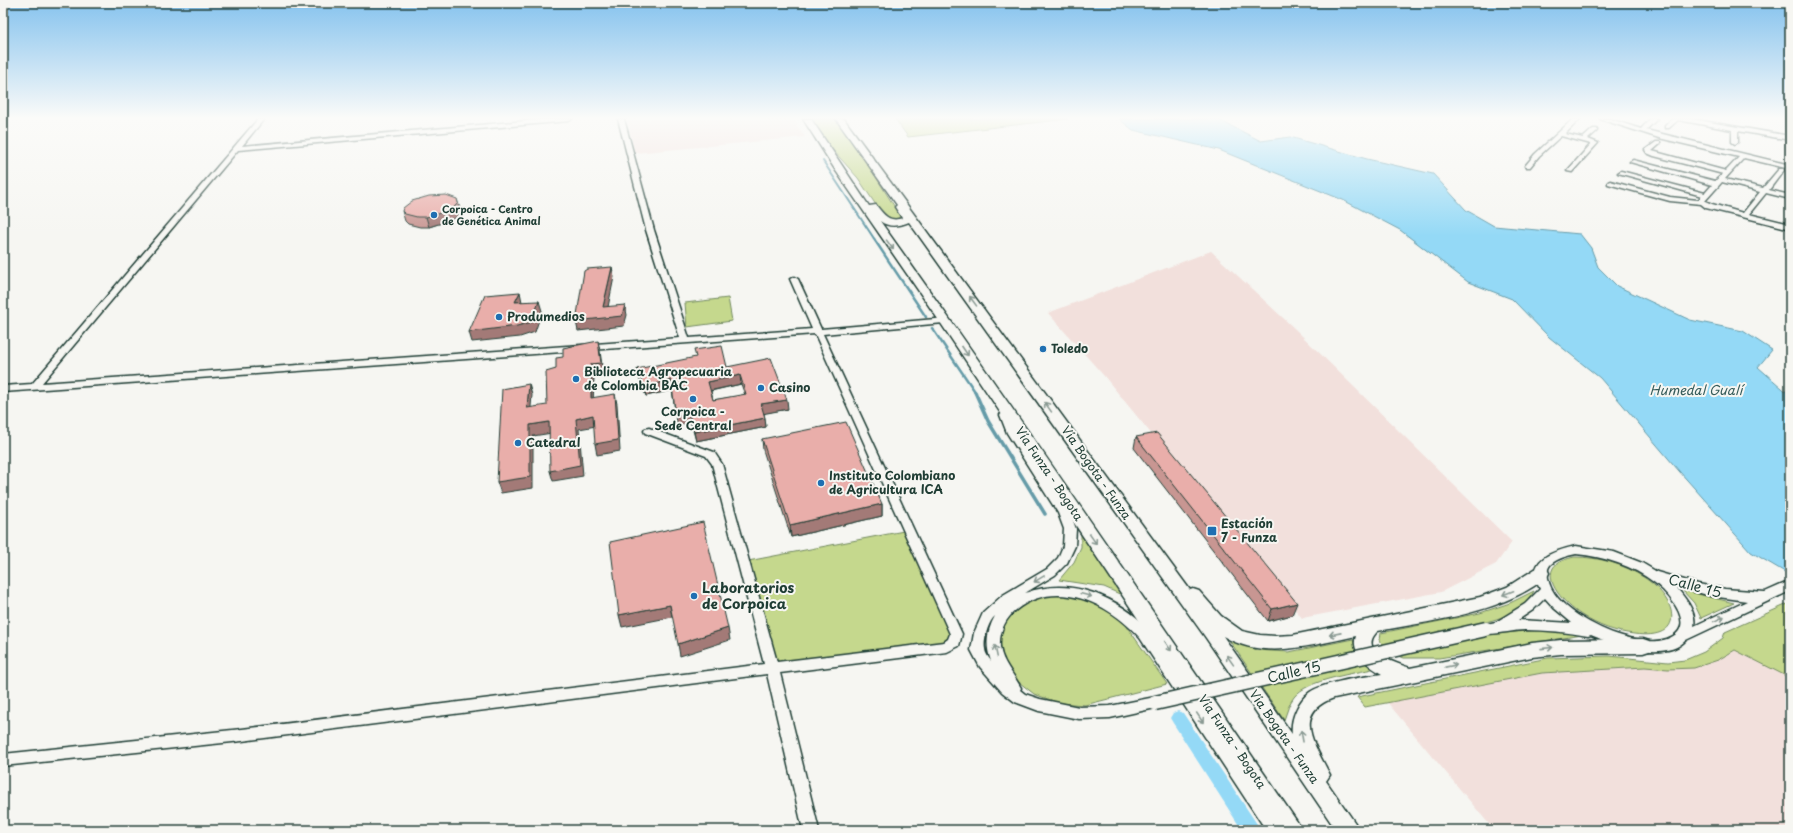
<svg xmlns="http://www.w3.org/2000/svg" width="1793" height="833" viewBox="0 0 1793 833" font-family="'Playpen Sans',sans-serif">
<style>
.built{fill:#f2e0dc}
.green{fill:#c5d88d;stroke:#728a60}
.water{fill:#94d9f6;stroke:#659ba8}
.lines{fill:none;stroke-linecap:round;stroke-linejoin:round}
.stream-far2{stroke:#659ba8;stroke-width:2}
.stream-far1{stroke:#659ba8;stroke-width:2.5}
.stream{stroke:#659ba8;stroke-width:3.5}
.canal{fill:#94d9f6;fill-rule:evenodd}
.minor-casing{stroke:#1f3d34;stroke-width:3}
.major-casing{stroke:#1f3d34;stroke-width:3}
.minor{fill:#f6f6f2;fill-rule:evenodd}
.major{fill:#f6f6f2;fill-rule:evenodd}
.minor-bridge-casing{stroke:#1f3d34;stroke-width:17;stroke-linecap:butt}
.minor-bridge{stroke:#f6f6f2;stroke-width:14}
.wall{fill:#c89692;stroke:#1f3d34;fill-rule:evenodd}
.shaded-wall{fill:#a37a77;stroke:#1f3d34}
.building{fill:#e9aeaa;stroke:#1f3d34;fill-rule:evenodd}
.oneway{stroke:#8a9a93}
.poi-dot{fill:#1f6fb2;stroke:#f6f6f2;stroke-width:1.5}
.labels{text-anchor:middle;stroke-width:4;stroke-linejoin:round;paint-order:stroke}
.far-poi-label{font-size:10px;font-weight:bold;fill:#1f3d34;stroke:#f6f6f2;text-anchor:start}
.poi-label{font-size:12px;font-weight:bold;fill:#1f3d34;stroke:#f6f6f2;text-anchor:start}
.street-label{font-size:12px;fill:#1f3d34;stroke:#f6f6f2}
.water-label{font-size:13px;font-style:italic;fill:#365c5b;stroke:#f6f6f2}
.near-street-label{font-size:14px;fill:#1f3d34;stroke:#f6f6f2}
.near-poi-label{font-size:14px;font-weight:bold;fill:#1f3d34;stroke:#f6f6f2;text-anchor:start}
</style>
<rect width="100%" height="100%" fill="#f6f6f2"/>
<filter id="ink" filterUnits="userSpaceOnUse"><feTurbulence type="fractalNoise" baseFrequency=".025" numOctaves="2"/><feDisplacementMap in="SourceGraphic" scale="8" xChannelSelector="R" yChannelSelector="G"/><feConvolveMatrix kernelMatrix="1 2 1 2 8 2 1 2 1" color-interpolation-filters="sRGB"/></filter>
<g filter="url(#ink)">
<!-- built -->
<path class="built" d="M627,119H793L805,137L635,153Z
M1211,251L1295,329L1512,542L1496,564L1441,592L1302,618L1104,376L1048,313Z
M1735,650L1790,678V830H1494L1387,702L1542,673L1645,667L1668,669L1718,660Z"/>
<!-- green -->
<path class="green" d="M811,119H835L867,163L901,217L894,221L884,217L858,178L824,140Z
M895,119H1068L908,137Z
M728,298L732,321L687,327L685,303Z
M909,530L954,642L772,669L743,562Z
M1081,534L1124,596L1104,587L1059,580L1074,562L1081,547Z
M1574,557C1600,557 1623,564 1645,578C1679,601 1686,641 1634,634C1616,632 1598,626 1583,616C1570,608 1544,585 1553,568C1557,561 1567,559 1574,557Z
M1682,590L1734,603L1701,618L1694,603Z
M1534,591C1522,614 1498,619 1474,625L1484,636C1521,630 1545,629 1582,635L1439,658H1403L1391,653L1384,647L1380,640L1381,633L1480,613L1510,603Z
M1063,594L1084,597L1121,618L1167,684L1085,705L1059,703L1034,694L1015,679L1002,661L998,643L1000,627L1010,612L1024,602L1042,595Z
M1790,603V678L1735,650L1718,660L1694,668L1668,669L1645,667L1542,673L1365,707L1357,697L1548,658L1609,656L1668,662L1685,660L1704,652L1723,638L1725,632Z
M1353,639C1355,654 1365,660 1376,668C1354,674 1308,679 1294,697C1289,703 1287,712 1284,720L1229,640L1256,650L1289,652Z"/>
<!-- water -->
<path class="water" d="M1119,119H1217L1261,141L1290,137L1367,159L1433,174L1466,210L1494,226L1580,234L1591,248L1598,267L1617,286L1690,320L1743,331L1772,350L1758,367L1790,395V575L1751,552L1679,471L1600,378L1549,337L1512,299L1468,282L1400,230L1343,200L1219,150L1133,130Z"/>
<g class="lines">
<!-- stream-far2 -->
<path class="stream-far2" d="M823,161L875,240"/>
<!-- stream-far1 -->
<path class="stream-far1" d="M874,239L926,317
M932,328L976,393"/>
<!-- stream -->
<path class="stream" d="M975,392L988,421L1045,514"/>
<!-- canal -->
<path class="canal" d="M1178,711L1183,713L1261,830H1242L1173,723L1170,718L1173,713Z"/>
<!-- minor casing -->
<g class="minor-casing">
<path id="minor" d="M258,119H264L242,146L547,119H572L569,121L238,150L42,383L680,338L646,230L618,119H624L654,230L689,338L812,329L790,279L794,277L798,279L821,329L947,318L948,320L947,322L944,323L823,334L962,634L959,646L947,652L780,673L819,830H803L767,674L242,741L3,766V754L242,729L764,664L712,464L706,456L645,433L644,431L645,429L649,428L714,452L722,464L777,662L944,642L948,639L950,634L815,334L3,392V386L32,384Z
M1573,119H1580L1565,134L1583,138L1593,129H1597V131L1588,139L1598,143L1572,172L1567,171L1591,144L1561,136L1539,156L1530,167H1526L1525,166L1535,154Z
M1600,119H1610L1641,129L1650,119H1657L1646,130L1790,165V169L1744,158L1725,179L1763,188L1779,169H1783L1784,170L1769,190L1790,195V199L1766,193L1749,214L1790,224V227L1787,228L1706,208L1701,204L1670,201L1608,184V182L1610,181L1670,197L1698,200L1702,196L1618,173L1621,171L1705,193L1712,185L1630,162L1633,160L1715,181L1723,174L1654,156L1647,153L1645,150L1656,142H1660V144L1652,151L1726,171L1739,157L1659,138ZM1722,182L1760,192L1743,213L1712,204L1705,201Z
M1672,119H1692L1790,136V140L1738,131V142L1735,144L1732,142V130L1678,120L1669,128H1665V126Z
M1005,412L1010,415L1017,433L1070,513L1076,529L1075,546L1067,563L1055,575L1025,593C1071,576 1118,597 1150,630L1283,830H1266L1140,638C1110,604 1057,577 1016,610C1005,619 999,632 1000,647C1002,663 1014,674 1021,688L1020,690L1025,694L1040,699L1079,707L1110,706L1155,697L1160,699L1162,703L1160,707L1110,718L1079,719L1039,711L1015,702L1002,692L980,667L971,650L974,633L983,613L1003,595L1047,569L1058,558L1063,546L1064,529L1058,513L1007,433L1000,415ZM995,616C987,630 985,645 991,661C989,658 985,653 985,649C983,640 988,622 995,616Z
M1576,546L1614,552L1642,563L1657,572L1698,584L1725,589L1765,592L1790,581V591L1686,640C1665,663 1615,645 1591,635L1588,636C1567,632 1546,630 1525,630C1513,630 1492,636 1481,633L1480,629L1481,625L1496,622L1525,604L1540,589C1524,559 1554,551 1576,546ZM1576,554C1605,557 1632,565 1655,583C1670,595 1699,628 1667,639C1653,644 1636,640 1622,636C1598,629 1552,606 1548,578C1547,573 1547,568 1551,564C1558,558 1567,556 1576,554ZM1675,586L1711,596L1747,601L1694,626C1697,611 1684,597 1675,586ZM1545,598L1554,608L1572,623L1518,620L1533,610Z"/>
</g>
<!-- major casing -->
<g class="major-casing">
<path id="major" d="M803,119H811L869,206L876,205C883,214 889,223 902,218L895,207L897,205L836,119H844L1190,590L1193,589L1199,591L1221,616L1242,631L1260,635L1275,636L1293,635L1480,597L1507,587L1535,569L1541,567L1547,569L1549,573L1547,577C1499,614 1436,620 1378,631C1356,652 1396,663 1410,668L1532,643L1561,640L1643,639L1649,641L1652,646L1649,651L1643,653L1561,654L1532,657L1334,698C1290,713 1317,748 1330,775L1326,781L1355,823L1358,830H1336L1206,638L909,222C899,226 889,228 880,221C1022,420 1160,622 1298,823L1301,830H1279L940,322L836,171ZM1223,636C1264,661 1312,645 1356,636C1350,653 1369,666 1382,674C1364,677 1324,682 1310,692C1298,701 1290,719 1292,734Z"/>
</g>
<!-- minor -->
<use href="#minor" class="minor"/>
<!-- major -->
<use href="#major" class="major"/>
<!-- minor-bridge casing -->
<g class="minor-bridge-casing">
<path id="minor-bridge" d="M1155,703L1486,629"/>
</g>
<!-- minor-bridge -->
<use href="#minor-bridge" class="minor-bridge"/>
</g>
<!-- wall -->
<path class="wall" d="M457,199L461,212L454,219L429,227H420L408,224L405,221L402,211Z
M727,367L788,409L764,413L766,427L696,441L691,423L677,425L672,390L646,396L639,378L637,369ZM741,384L745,395L713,400L711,391Z
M1136,437L1292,615L1268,621L1134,448Z
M762,439L882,504V516L791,537L763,450Z"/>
<!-- shaded-wall -->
<path class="shaded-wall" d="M458,203L461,212L454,219L429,227L426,217Z
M612,267L614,277L606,317L603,307Z
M520,292L522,302H515Z
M539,301L542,311L535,332L520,337L472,342L469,332Z
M625,305L627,315L624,326L578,331L576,321Z
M598,341L600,351L603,373L594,375L593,408L591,398V364Z
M740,375L741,384L709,391L708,382Z
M671,380L673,390L646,396L644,387Z
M529,384L532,395L530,418L527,408Z
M615,394L617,404L620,451L597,455L595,444Z
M787,400L788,409L762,414L761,404Z
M689,414L691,423L677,425L676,416Z
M593,415L596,426L579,429L583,476L553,481L550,471L576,419Z
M765,418L766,427L696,441L694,432Z
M549,422L552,433L533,436V488L501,493L497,482L530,425Z
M882,504V516L791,537L790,525Z
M1297,603L1292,615L1268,621L1272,609Z
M670,605L672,617L622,627L619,615Z
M728,628L730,640L680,656L678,644Z"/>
<!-- building -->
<path class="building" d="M446,195L457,199L458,203L451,210L426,217H417L405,214L402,211L403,208L412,201L429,196Z
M612,267L603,307L625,305L622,316L576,321L584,271L587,269Z
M520,292L515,302L539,301L532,322L517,326L469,332L485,295Z
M598,341L601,363L591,364V398L615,394L618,440L595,444L593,415L576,419L580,465L550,471L549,422L530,425V477L497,482L502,389L529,384L527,408L547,405L546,372L556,369V358L563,357V348Z
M722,346L727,367L771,358L787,400L761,404L765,418L694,432L689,414L676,416L671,380L644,387L637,369L696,357L694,350ZM740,375L746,394L713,400L708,382Z
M846,422L882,504L790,525L762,439Z
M1157,433L1297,603L1272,609L1136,437Z
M703,522L728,628L678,644L670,605L619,615L610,542Z"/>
<!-- one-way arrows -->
<defs><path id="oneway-shaft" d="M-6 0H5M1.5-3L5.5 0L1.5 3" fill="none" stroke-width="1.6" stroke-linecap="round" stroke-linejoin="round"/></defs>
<g class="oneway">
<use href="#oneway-shaft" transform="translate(890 245) rotate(54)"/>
<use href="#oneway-shaft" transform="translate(973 301) rotate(-126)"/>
<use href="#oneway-shaft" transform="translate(965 351) rotate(56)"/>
<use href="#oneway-shaft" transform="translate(1048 407) rotate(-125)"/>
<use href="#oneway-shaft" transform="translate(1093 539) rotate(55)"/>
<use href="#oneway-shaft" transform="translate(1039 579) rotate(149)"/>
<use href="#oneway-shaft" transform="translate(1508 593) rotate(159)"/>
<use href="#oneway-shaft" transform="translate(1086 595) rotate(15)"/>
<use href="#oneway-shaft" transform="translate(1719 619) rotate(-26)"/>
<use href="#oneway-shaft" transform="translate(1335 634) rotate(169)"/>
<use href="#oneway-shaft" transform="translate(1168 646) rotate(56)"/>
<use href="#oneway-shaft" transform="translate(1547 648) rotate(-6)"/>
<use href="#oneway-shaft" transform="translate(996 651) rotate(-102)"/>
<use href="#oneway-shaft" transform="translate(1230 660) rotate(-125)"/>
<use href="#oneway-shaft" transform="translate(1451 666) rotate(-11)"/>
<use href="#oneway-shaft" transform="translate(1200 718) rotate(56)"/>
<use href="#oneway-shaft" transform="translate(1302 736) rotate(-100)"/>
</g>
</g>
<!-- sky -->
<linearGradient id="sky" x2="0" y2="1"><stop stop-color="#86c3ee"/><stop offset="0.5" stop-color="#fbfbf9"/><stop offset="1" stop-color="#fbfbf9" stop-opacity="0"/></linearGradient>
<rect width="1793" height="236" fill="url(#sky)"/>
<!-- markers -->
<g class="poi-dot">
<circle cx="434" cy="215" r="4"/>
<circle cx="499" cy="317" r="4"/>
<circle cx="1043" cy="349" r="4"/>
<circle cx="576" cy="379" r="4"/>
<circle cx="761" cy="388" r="4"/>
<circle cx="693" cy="399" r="4"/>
<circle cx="518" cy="443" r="4"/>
<circle cx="821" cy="483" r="4"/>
<rect x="1207" y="526" width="10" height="10" rx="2"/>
<circle cx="694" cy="596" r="4"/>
</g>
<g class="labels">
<!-- far-poi labels -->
<g class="far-poi-label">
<text x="442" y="213">Corpoica - Centro<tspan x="442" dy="12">de Genética Animal</tspan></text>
</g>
<!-- poi labels -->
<g class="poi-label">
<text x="507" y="321">Produmedios</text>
<text x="1051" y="353">Toledo</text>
<text x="584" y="376">Biblioteca Agropecuaria<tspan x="584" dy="14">de Colombia BAC</tspan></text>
<text x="769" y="392">Casino</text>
<text x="693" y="416" text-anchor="middle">Corpoica -<tspan x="693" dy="14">Sede Central</tspan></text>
<text x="526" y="447">Catedral</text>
<text x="829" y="480">Instituto Colombiano<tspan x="829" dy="14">de Agricultura ICA</tspan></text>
<text x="1221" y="528">Estación<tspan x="1221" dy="14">7 - Funza</tspan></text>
</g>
<!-- street labels -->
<g class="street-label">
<text transform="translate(1096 473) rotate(55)" y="4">Vía Bogota - Funza</text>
<text transform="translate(1049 474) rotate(56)" y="4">Vía Funza - Bogota</text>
<text transform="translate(1284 737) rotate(55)" y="4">Vía Bogota - Funza</text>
<text transform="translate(1232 742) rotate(56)" y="4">Vía Funza - Bogota</text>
</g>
<!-- water labels -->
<g class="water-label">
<text x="1696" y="395">Humedal Gualí</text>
</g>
<!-- near-street labels -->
<g class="near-street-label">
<text transform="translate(1695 586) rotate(15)" y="5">Calle 15</text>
<text transform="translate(1294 672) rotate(-13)" y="5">Calle 15</text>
</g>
<!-- near-poi labels -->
<g class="near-poi-label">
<text x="702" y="593">Laboratorios<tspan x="702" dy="16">de Corpoica</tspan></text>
</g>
</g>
<!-- margin -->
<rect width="1793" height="833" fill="none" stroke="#f6f6f2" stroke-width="16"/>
<rect x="8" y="8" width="1777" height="817" fill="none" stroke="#1f3d34" stroke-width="1.5" filter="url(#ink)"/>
</svg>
